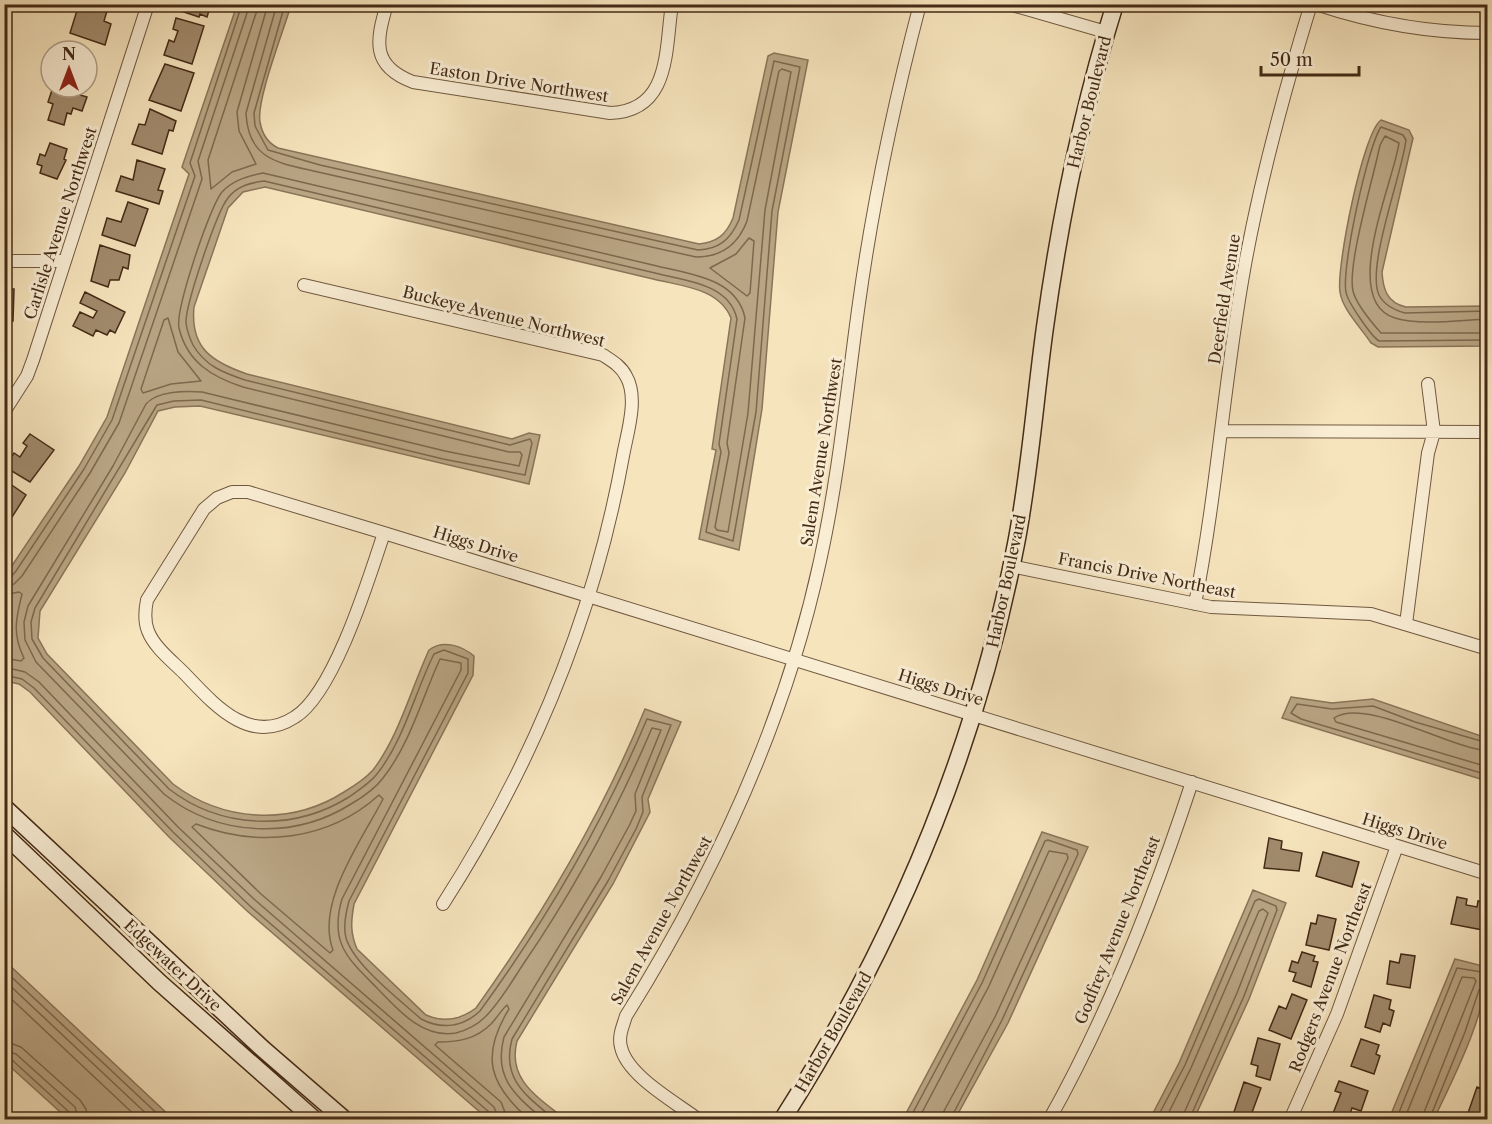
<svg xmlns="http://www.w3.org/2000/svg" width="1492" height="1124" viewBox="0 0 1492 1124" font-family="'Libre Caslon Text',serif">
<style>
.water{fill:#b9a584;stroke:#8a7458;stroke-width:1.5}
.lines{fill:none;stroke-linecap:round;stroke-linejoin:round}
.shore{stroke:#7e684d;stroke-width:1.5}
.building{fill:#a18b6d;stroke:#442b16;stroke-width:1.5}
.street-casing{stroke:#705940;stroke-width:14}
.secondary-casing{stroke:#442b16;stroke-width:19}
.street{stroke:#f9edd4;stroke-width:12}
.secondary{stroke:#f9edd4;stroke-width:16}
.labels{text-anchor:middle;stroke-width:6;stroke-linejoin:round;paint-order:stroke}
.street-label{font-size:16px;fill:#442b16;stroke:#f9edd4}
</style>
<rect width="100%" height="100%" fill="#f6e4bd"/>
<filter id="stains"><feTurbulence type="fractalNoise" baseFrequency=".00333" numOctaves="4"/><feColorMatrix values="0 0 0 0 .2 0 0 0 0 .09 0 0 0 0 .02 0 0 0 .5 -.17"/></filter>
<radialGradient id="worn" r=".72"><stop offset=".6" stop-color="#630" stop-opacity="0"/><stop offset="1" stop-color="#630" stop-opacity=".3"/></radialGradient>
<!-- water -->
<path class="water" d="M237,5H291C284,30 256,100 260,122C262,134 268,143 278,148L699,244C717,242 726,235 733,218L768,56L774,53L808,60L778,212L762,409L739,550L699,539L716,450L712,449L731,318C719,288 681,286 653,279L265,187L243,192L228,208L194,307C190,348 212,362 247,374L512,439L529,433L540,435L529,484L200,406L175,407L158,411L125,473L40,611L38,638L47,654L173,784C223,822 291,826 344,792C354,786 365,779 373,770C399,736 411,689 429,650C443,639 462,646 474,656L473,675L354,904C351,921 350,933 357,949L426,1015C444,1023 460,1020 476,1008C543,914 601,816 645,709L681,722L648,799L650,812L613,884L517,1041C507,1080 538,1097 565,1119H488L246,910L169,837L30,692L19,684L5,681V576L79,466L107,417L189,174L182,167Z
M1381,120L1409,130L1413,138L1382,272C1383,289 1387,303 1406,307L1487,306V346L1378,347L1371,343C1362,329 1342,309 1340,292C1336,268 1363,132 1381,120Z
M1291,697L1332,703L1373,699L1487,738V781L1282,718Z
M1042,832L1088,847L1008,1023L955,1119H903L977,980Z
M1253,890L1286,903L1249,999L1194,1119H1150L1179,1063Z
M1455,959L1487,967C1488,1011 1453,1079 1434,1119H1389Z
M5,961L173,1119H68L5,1062Z"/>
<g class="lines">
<!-- shore -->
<path class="shore" d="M259,4L208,160L211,189L232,172L256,164L239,131L237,112L268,4
M277,4L246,113C248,161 280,163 318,172L696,257C722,257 738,245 747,221L779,71L782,69L791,72L765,210L748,413L728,532L717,530L715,527L729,453L727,443L745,318C737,278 689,274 657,266L263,173C248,176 233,180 222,192C210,206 175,310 179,328C187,362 212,377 243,387L509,452H520L522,455L519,466L445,451L202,392C186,391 158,390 146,404L113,466L28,606L24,622L25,640L36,662L164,794C218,837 294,840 351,804C363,797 375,789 383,778C410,744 422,698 440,659L461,663V670L342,899C329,943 348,959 377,988C398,1010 423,1039 456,1033C467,1030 476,1026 484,1018C499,1004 512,981 524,963C574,890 617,810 652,728L661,730L635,794L636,811L629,826L601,877L504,1037C493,1078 515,1095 544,1120
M285,4L254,113L255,126L268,150L320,165L698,250C719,249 730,240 739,220L774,61L800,67L772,211L756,412L733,541L706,532L721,452L719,444L737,319C729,283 684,281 655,273L264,181C250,183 237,186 228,198C217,211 185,306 186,323C187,330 190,339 193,345C205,366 224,373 245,380L510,445L530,439L532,443L525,475L443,459L201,400L174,401L157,405L35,608L31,622L32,639L43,658L169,789C221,829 293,832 349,797C359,790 370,783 377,774C404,740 415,692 434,654L444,650L468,659V673L349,901C346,912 343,927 346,938C354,965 400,1000 421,1019C442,1030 463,1027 480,1011C547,919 603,823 647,719L671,725L642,797L643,812L636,829L608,881L512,1039C501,1080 527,1096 555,1120
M749,238L754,241L750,293L747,296L710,268L736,254Z
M1488,311L1405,313C1394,310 1384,305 1379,295C1366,267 1402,174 1406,140L1403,135L1381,127C1368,145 1341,269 1346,292C1347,301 1371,336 1379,341L1488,340
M168,318L178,352L201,381L171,384L143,393L141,389L164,320Z
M1488,319C1462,320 1419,326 1395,318C1339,301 1394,181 1399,143L1385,136L1380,145C1374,176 1347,264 1353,291C1356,304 1373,324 1381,333H1488
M4,579L10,578L16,571L84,469L112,420L195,176L190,163L242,4
M4,586L14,584L22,576L90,473L119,423L202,179L198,161L250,4
M4,595L19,592L22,594C16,618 12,634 24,658L21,661L4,658
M4,667L25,672L39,682L178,827L255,900L494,1107L499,1120
M4,675L22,679L34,688L173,832L250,906L489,1112L491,1120
M1488,743L1415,722L1373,706L1332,709L1297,704L1291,713L1301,719L1488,775
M1488,751C1449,748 1365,697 1334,718L1336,722L1488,767
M379,795L383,799C362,840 315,903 333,950L330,953L261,894L192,827L196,824C258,848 328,841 379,795Z
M4,970L164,1120
M4,980L153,1120
M4,992L140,1120
M4,1041L21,1047L80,1100L86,1109L88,1120
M4,1050L16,1054L75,1107L79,1120
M4,1058L11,1059L69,1112L71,1120
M508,1120L501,1102L435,1045L438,1042C459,1042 476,1039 491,1024C497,1018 501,1010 507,1005L509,1009C480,1056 489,1085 530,1120
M909,1120L982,983L1045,841L1048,840L1077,850L1078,854L1002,1020L950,1120
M918,1120L989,986L1049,851L1067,854L1068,858L995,1017L944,1111L942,1120
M1156,1120L1185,1065L1255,901L1259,899L1276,906L1277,910L1244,996L1189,1120
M1165,1120L1191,1068L1259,911L1263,909L1268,913L1237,993L1181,1120
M1396,1120L1457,968L1488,973
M1404,1120L1462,977L1474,978L1476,981L1421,1120
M1429,1120L1465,1032L1479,990L1488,985"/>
</g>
<!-- building -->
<path class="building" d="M79,4H109L104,21L111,24L105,45L70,33Z
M180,4H211L207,17L200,14L199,17L178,10Z
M176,18L204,26L192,64L164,55L169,40L174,42L178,31L173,29Z
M165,64L194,73L181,111L149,100Z
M53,87L87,97L82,111L73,108L71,114L67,113L64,125L48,120L53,104L48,102Z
M150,109L176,121L173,131L169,130L162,154L132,144L139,124L145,125Z
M50,143L67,149L64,159L66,160L57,179L40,173L42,166L37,164L40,154L45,156Z
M137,160L165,169L158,190L163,191L159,204L116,191L121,176L133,180Z
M128,202L148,209L135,246L102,235L107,218L121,222Z
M100,245L130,255L128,269L123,267L119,280H110L108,287L91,281Z
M4,289H14L13,321H4Z
M85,292L125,312L115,333L110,330L107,335L96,330L93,336L73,326L80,312L93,318L97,311L80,303Z
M30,434L54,450L30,482L5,467L14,453L20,457L27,446L23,443Z
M6,481L26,495L7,525L4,523Z
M1269,838L1282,841L1281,849L1302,853L1299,871L1264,868Z
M1323,852L1359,862L1352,887L1316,876Z
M1457,897L1467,899L1466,905L1477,907L1478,901L1488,903L1483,930L1451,924Z
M1318,915L1336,919L1329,950L1306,945L1311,923L1316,924Z
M1302,952L1315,956L1313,961L1318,962L1311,987L1293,981L1296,973L1289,971L1292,961L1298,963Z
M1401,954L1415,956L1410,988L1387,984L1390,961L1399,963Z
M1292,994L1307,1000L1291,1039L1269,1030L1279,1006L1286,1009Z
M1374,995L1391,1000L1389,1009L1394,1011L1390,1026L1383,1023L1380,1032L1365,1027Z
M1258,1038L1280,1044L1270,1080L1256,1076L1258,1066L1251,1064Z
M1361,1039L1379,1045L1376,1054L1380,1056L1374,1074L1351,1066Z
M1488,1062V1079L1482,1077Z
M1339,1081L1368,1091L1361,1111L1352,1108L1348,1120L1332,1116L1341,1093L1335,1091Z
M1244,1082L1261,1088L1250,1118L1234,1112Z
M1477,1087L1488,1091V1107L1483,1120L1467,1116Z"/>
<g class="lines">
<!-- street casing -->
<g class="street-casing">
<path id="street" d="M387,4C376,41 371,66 413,82L610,113C671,111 665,50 672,4
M1009,4L1106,32
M1316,4C1373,23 1427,33 1488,33
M4,261H65
M304,285L603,355C612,361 621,366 626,376C639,398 627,433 623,456C594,617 531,767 443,904
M4,412L27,376L33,360L148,4
M1222,431L1488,432
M232,492H248L384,533C369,578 334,693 295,717C249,747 213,703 184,673C172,661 154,647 148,631C144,621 145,610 147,600L204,509L217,498Z
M384,533L1488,874
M1011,566L1211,607L1371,614L1488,649
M1195,604C1217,493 1224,381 1244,270C1260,180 1284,92 1311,4
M1406,624L1428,453L1434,432L1428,384
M699,1120C677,1103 627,1076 621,1047C618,1036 623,1026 626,1016C714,875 785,723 820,561C839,475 847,389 859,303C873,202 894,103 920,4
M1049,1120C1109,1013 1154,898 1192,782
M1290,1120L1337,1014L1397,846"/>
</g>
<!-- secondary casing -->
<g class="secondary-casing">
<path id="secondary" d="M4,807L263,1049L345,1120
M4,834L159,982L315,1120
M782,1120C895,943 976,750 1016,544C1030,472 1035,399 1045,327C1060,218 1082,110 1115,4"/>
</g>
<!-- street -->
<use href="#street" class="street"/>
<!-- secondary -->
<use href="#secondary" class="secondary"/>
</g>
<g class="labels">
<!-- street labels -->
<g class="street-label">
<text transform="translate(519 82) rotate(9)" y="6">Easton Drive Northwest</text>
<text transform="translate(1089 102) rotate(-76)" y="6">Harbor Boulevard</text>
<text transform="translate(60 223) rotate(-72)" y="6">Carlisle Avenue Northwest</text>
<text transform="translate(1224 299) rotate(-81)" y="6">Deerfield Avenue</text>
<text transform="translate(504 316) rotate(14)" y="6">Buckeye Avenue Northwest</text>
<text transform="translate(821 452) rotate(-81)" y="6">Salem Avenue Northwest</text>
<text transform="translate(476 544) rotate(17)" y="6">Higgs Drive</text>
<text transform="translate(1147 575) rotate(11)" y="6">Francis Drive Northeast</text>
<text transform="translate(1006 581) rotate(-78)" y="6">Harbor Boulevard</text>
<text transform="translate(941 687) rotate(17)" y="6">Higgs Drive</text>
<text transform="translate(1405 831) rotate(17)" y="6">Higgs Drive</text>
<text transform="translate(661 920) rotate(-61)" y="6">Salem Avenue Northwest</text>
<text transform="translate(1117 930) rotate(-68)" y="6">Godfrey Avenue Northeast</text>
<text transform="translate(173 965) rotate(43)" y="6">Edgewater Drive</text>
<text transform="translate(1330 977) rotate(-69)" y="6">Rodgers Avenue Northeast</text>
<text transform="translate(833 1032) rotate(-60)" y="6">Harbor Boulevard</text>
</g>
</g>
<!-- margin -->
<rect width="1492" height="1124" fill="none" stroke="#f6e4bd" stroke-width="24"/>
<rect x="6" y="6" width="1480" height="1112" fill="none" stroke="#442b16" stroke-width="3"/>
<rect x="12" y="12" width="1468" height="1100" fill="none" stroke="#442b16" stroke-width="1.5"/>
<!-- north arrow -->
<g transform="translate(69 69)"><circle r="28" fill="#f9edd4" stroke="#b19f88" stroke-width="1.5"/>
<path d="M0-4.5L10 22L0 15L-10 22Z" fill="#8f2418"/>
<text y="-9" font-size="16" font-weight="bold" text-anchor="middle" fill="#442b16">N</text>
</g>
<!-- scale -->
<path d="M1261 66v9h98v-9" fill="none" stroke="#442b16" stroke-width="3"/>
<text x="1270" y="66" font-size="18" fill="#442b16" stroke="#f9edd4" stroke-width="4.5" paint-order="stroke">50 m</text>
<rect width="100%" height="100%" filter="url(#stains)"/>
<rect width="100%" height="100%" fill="url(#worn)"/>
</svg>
